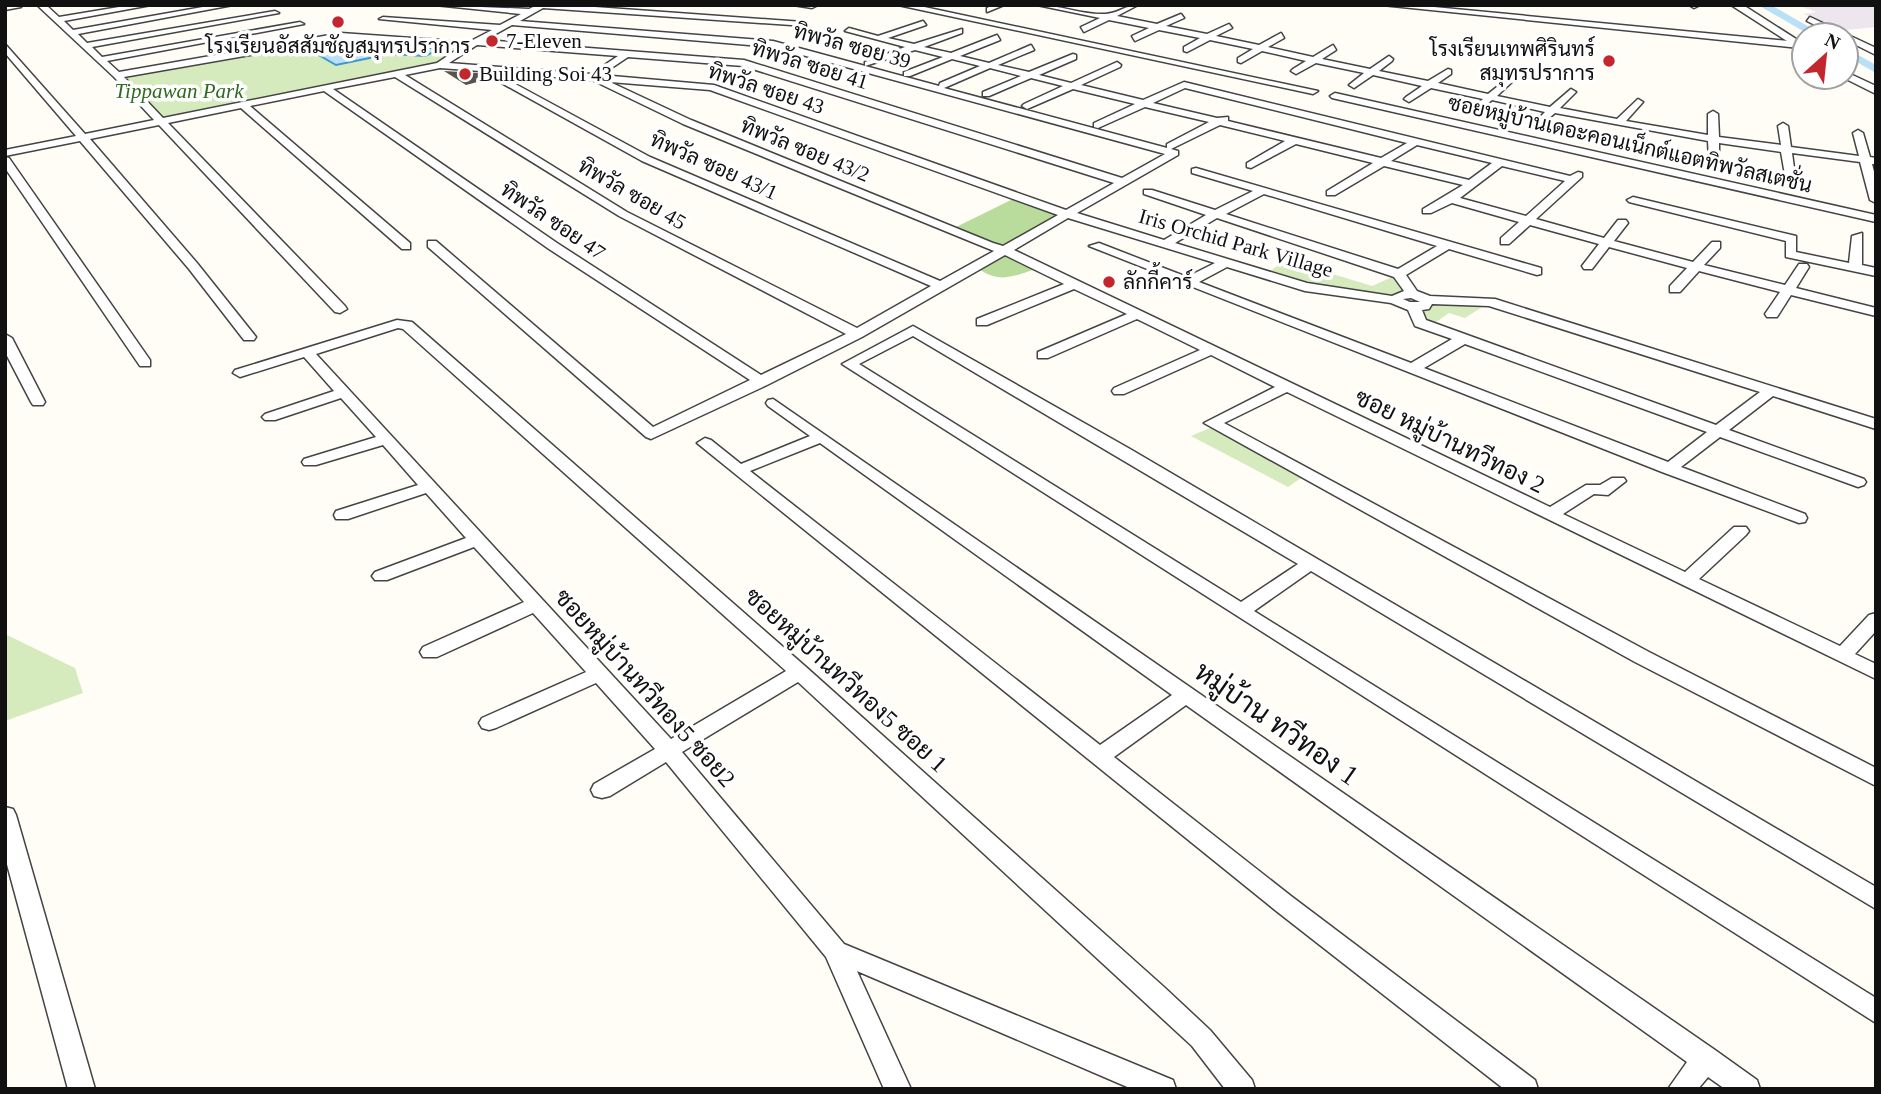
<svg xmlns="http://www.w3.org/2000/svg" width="1881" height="1094" viewBox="0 0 1881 1094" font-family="'Times New Roman',Sarabun,serif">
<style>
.industrial{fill:#eee6ef}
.green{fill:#d5ebbd}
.forest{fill:#b9dc9c}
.water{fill:#b9e0f7;stroke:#3f96cf;stroke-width:2}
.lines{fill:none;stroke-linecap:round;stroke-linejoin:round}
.canal{fill:#b9e0f7;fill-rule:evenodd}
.building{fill:#5a524d}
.minor-casing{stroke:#444;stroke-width:3}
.tertiary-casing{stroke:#444;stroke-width:3}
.minor{fill:#fff;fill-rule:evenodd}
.tertiary{fill:#fff;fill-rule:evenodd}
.poi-dot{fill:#c4262e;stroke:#fff;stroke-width:2.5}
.labels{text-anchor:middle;stroke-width:7;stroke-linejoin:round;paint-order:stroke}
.far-poi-label{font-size:21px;fill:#111;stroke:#fff;text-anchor:start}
.far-street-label{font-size:21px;fill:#111;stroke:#fff}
.far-park-label{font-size:21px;font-style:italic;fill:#2f6b1f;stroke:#fff}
.street-label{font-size:24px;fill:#111;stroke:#fff}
.near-street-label{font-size:28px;fill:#111;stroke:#fff}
</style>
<rect width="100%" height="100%" fill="#fffdf5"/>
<!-- industrial -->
<path class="industrial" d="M1797,5H1876V27L1846,30L1803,14L1816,12Z"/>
<!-- green -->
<path class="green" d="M341,36L470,45L440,65L161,121L117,75Z
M1287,260L1372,286L1399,274L1412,294C1368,310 1310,285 1265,274Z
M1428,300L1490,302L1465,318L1449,313L1429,327L1414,308Z
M1212,427L1301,478L1288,487L1191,436Z
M5,634L75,668L83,693L5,721Z"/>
<!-- forest -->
<path class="forest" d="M1017,197L1067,214L1006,250L1041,267C1014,276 1000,285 976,267L1004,251L950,230Z"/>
<!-- water -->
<path class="water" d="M387,44L440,49L425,56L389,54L336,65L312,51L330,46Z"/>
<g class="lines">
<!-- canal -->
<path class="canal" d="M1758,5H1771L1823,35H1810Z
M1846,48L1876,65V73L1846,56Z"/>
</g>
<!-- building -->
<path class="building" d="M444,71L478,73L489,79L466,85Z"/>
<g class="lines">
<!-- minor casing -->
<g class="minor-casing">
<path id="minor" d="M22,5L21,7L5,10V6Z
M37,5H46L59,17L131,5H151L64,21L73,30L214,5H233L78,34L87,43L275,11L279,13L92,47L102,57L300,22L304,24L107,61L119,72L341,33L469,42L492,30L379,19L383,17L500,25L521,14L435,5L529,9L537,5H567L803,22L806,26L543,8L520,21L773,41L939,86L940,83L980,66L952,59L910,76H904V72L943,57L915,50L865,66V62L905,47L845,31L849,28L878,36L923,21L926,25L888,38L914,44L962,29V33L924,47L951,53L997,35L1000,40L960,56L989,63L1031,45L1034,50L998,65L1029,72L1073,54L1076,55V59L1039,75L1071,83L1117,62L1121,65L1120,67L1081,85L1143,100L1184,82L1570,176L1578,172L1582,173V177L1536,219L1604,238L1618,220H1626L1628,223L1614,241L1693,262L1712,242H1720V248L1704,265L1785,285L1799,264H1807L1809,267L1796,288L1876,308V316L1791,295L1777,317H1767L1765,314L1780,292L1699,271L1680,292H1670V286L1687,268L1609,247L1592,269H1584L1582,266L1599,244L1530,225L1509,244H1501V238L1519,222L1452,203L1431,213H1423V209L1463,185L1384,166L1335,195H1327V191L1373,163L1296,144L1251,168L1247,167V163L1285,141L1220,125L1171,149L1178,151V155L1077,213L1164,240L1206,215L1144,194V190H1152L1215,210L1253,191L1192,173V169L1196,168L1541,268V274L1537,275L1449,249L1406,275L1417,291L1430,296L1495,299L1876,419V429L1773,396L1729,430L1864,479L1866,482L1864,485L1858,487L1720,437L1681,467L1805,514L1807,518L1805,522L1799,523L1662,472L1089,246L1099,243L1187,277L1215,263L1068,218L1014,250L1550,507L1586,485H1600L1612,478H1624L1626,481L1608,495L1594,494L1563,514L1685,572L1734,527H1746L1749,531L1746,535L1699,579L1840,646L1869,615L1876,613V631L1855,654L1876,664V679L1287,392L1224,423L1649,652L1876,768V786L1635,662L1204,423L1275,387L1211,355L1124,394H1114L1112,391L1114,388L1200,350L1137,319L1048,358H1038V352L1127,314L1074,289L987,325H977V319L1064,284L1005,255L862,337L767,385L651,439L646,437L428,247V241H436L653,427L750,380L549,249L324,91L250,106L410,243V249H402L241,108L168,123L345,306L347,309L340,313L335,312L159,125L90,139L197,263L256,337L254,340H244L189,269L80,141L5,156V150L76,136L5,53V44L85,134L154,120L114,77ZM512,25L773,47L1165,154L1122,178L744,60L485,40ZM341,39L461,47L437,63L163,118L124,77ZM477,45L618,56L591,74L449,63ZM628,57L743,66L1114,183L1066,210L714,85L601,75ZM440,68L480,71L642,161L931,286L857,328L627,212L405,75ZM990,68L1021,76L983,92V96H989L1031,78L1063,86L1024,104L1022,106L1027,109L1073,89L1135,104L1094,123V127L1098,128L1145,107L1209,122L1167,144V148L944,88ZM493,72L592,80L683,124L994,251L940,281L650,157ZM395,77L619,216L846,334L761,375L557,243L333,89ZM610,82L710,90L1058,215L1003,246L993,243L691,120ZM1185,88L1407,143L1381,158L1228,121V117L1217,118L1153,103ZM1417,145L1492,163L1469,180L1391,161ZM1502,166L1565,181L1526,216L1460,198ZM1264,194L1437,246L1398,269L1226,214ZM1217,218L1394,277L1404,291L1392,296L1307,283L1175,243ZM1227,267L1305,291L1391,303L1408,310L1415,326L1452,339L1411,363L1199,282ZM1411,298L1420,302H1410L1403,299ZM1432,304L1489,306L1760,392L1716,425L1426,320L1422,310L1429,309ZM1465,344L1707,432L1668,462L1424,368Z
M793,5H815L816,6L812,8Z
M898,5H915L1318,91L1313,94Z
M993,5H1004L987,12V8Z
M1037,5C1060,5 1083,15 1105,14C1117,14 1126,5 1138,5L1117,16L1157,24L1181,14L1184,18L1166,26L1207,34L1229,24L1232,28L1216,36L1259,45L1281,33L1284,38L1268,47L1313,57L1333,45L1336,50L1322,59L1370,69L1389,56L1393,59L1392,61L1379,71L1428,81L1448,69L1451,70V74L1438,83L1488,94L1507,79L1512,82L1497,96L1550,107L1571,89L1576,92L1560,108L1617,119L1638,99L1643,102L1626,121L1708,135V114L1713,111L1718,114L1719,137L1781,145L1778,126L1783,123L1788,126L1791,147L1859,156L1853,133L1858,130L1863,133L1870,157L1876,158V164H1872L1876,179V203L1870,200L1860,162L1792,153L1795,175L1790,178L1785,175L1781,152L1719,143V161L1714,164L1709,161L1708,141L1555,113L1536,129L1531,126L1545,112L1492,100L1473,115L1468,112L1483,99L1431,88L1409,102L1404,99L1406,97L1422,86L1373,75L1354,88L1349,85L1364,73L1316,63L1296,74L1291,71L1293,69L1306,61L1262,51L1241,63L1238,62V58L1253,49L1210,40L1187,52L1184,51V47L1200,38L1159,30L1135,41L1132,36L1149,28L1109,20L1084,32L1081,27L1100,18Z
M1382,5H1413L1799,42L1803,45L1799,48Z
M1689,5H1697L1698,6L1694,8Z
M1810,17L1876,48V55L1846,40V35H1835L1807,21Z
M1335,93L1876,215V222L1332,98L1330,96Z
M5,157L9,158L150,360V366H140L5,168Z
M1633,197L1796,236V252L1849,263L1852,236L1862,233V265L1876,268V276L1786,257V241L1629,202L1627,200Z
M397,320L412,322L806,667L1164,987L1210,1030L1252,1080L1255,1089H1225L1192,1046L798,682L682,752L844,944L1173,1080L1176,1089H1132L857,971L911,1089H884L826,957L666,762L610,796L602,798L594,796L591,790L594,784L655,749L596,683L496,728L489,730L482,728L479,723L482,718L586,672L533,613L437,657H423L420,652L423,647L524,602L474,547L387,580H375L372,576L375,572L466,538L426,493L348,519H336L334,515L336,511L418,485L383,445L316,465H304L302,462L304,459L376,437L341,398L275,420H265L262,417L265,414L334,391L304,357L240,377L233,373L235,370ZM398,328L403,329L786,671L671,739L316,354Z
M913,326L1130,449L1876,887V909L1311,571L1254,611L1876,998V1023L842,364ZM913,336L1298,564L1241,602L859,364Z
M5,334L12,338L45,402L43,405H33L31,402L5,352Z
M773,399L1715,1050L1757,1080L1760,1089H1725L1708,1077L1698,1089H1668L1687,1062L1186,705L1114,757L1291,896L1535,1080L1538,1089H1504L1275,910L697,443L705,438L711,440L741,464L810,436L768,406L766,403L768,400ZM820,443L1172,695L1100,745L750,471Z
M5,807L13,809L16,815L95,1089H68L5,857Z"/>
</g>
<!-- tertiary casing -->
<g class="tertiary-casing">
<path id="tertiary" d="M1731,5H1743L1804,44V52Z
M1846,72L1876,86V94L1842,77H1846Z"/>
</g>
<!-- minor -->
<use href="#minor" class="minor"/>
<!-- tertiary -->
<use href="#tertiary" class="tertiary"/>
</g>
<!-- markers -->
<g class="poi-dot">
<circle cx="338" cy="22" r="7"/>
<circle cx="492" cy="41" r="7"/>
<circle cx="1609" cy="61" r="7"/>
<circle cx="465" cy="74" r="7"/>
<circle cx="1109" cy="282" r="7"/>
</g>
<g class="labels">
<!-- far-poi labels -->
<g class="far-poi-label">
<text x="506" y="48">7-Eleven</text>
<text x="338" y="53" text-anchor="middle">โรงเรียนอัสสัมชัญสมุทรปราการ</text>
<text x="1595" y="56" text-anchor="end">โรงเรียนเทพศิรินทร์<tspan x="1595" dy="24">สมุทรปราการ</tspan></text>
<text x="479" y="81">Building Soi 43</text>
<text x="1123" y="289">ลักกี้คาร์</text>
</g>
<!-- far-street labels -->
<g class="far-street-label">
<text transform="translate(852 46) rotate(15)" y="7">ทิพวัล ซอย 39</text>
<text transform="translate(810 65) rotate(17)" y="7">ทิพวัล ซอย 41</text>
<text transform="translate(766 89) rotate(18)" y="7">ทิพวัล ซอย 43</text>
<text transform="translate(1630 144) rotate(13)" y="7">ซอยหมู่บ้านเดอะคอนเน็กต์แอตทิพวัลสเตชั่น</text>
<text transform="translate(805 150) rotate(22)" y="7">ทิพวัล ซอย 43/2</text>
<text transform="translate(714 166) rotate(24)" y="7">ทิพวัล ซอย 43/1</text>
<text transform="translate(632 194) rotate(30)" y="7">ทิพวัล ซอย 45</text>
<text transform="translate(553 221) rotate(34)" y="7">ทิพวัล ซอย 47</text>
<text transform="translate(1236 243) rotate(16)" y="7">Iris Orchid Park Village</text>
</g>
<!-- far-park labels -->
<g class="far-park-label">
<text x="179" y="98">Tippawan Park</text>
</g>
<!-- street labels -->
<g class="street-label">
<text transform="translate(1450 441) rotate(26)" y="8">ซอย หมู่บ้านทวีทอง 2</text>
<text transform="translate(846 680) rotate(42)" y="8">ซอยหมู่บ้านทวีทอง5 ซอย 1</text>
<text transform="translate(645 688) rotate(48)" y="8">ซอยหมู่บ้านทวีทอง5 ซอย2</text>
</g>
<!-- near-street labels -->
<g class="near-street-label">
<text transform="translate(1277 723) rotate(35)" y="10">หมู่บ้าน ทวีทอง 1</text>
</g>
</g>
<!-- border -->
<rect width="1881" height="1094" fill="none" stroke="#111111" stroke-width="14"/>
<!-- north arrow -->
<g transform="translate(1825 56) rotate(27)"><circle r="33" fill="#ffffff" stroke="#a0a0a0" stroke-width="2"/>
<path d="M0-5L12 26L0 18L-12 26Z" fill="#c4262e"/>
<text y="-10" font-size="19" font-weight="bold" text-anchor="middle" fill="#111111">N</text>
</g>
</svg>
